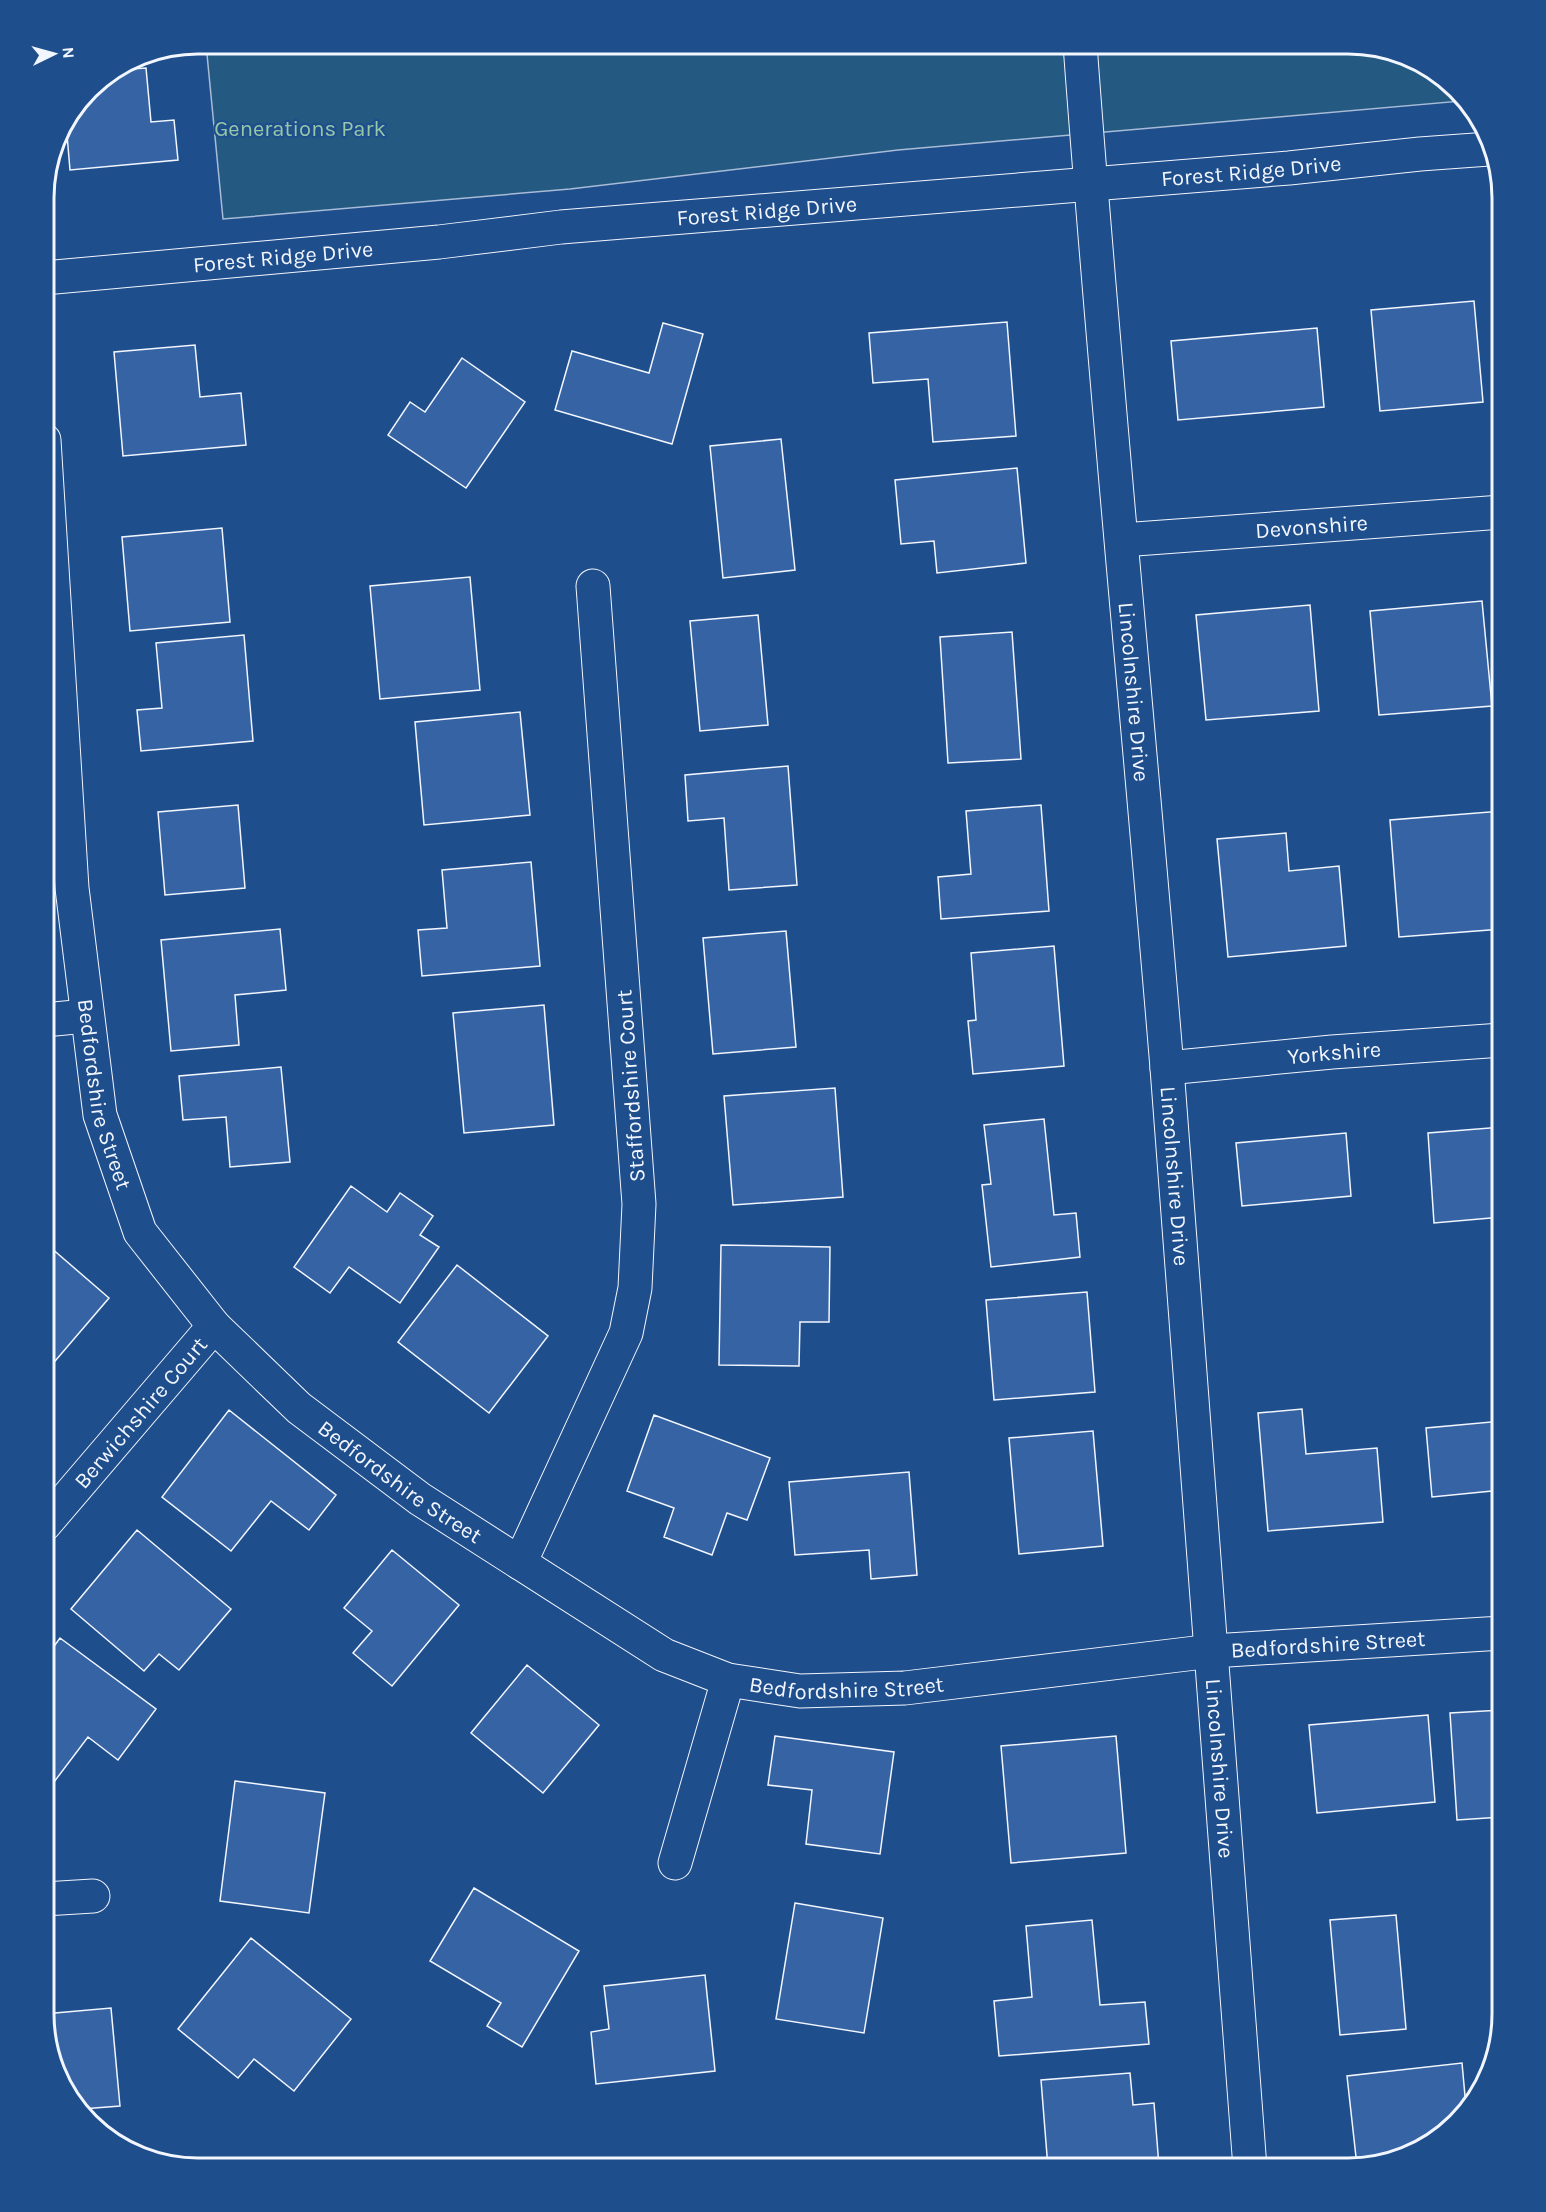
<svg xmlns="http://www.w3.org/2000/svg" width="1546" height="2212" viewBox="0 0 1546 2212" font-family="Karla,sans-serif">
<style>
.green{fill:#245a82;stroke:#a8bbd7;stroke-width:1.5}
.building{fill:#3563a3;stroke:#f2f6ff;stroke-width:1.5}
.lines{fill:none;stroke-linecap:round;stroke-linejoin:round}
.minor-casing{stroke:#f2f6ff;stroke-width:35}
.major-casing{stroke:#f2f6ff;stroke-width:35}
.minor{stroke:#1f4e8c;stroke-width:33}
.major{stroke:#1f4e8c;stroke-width:33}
.labels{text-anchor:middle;stroke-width:4.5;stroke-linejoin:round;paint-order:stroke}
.park-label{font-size:22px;fill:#97c8a6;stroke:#1f4e8c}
.street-label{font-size:22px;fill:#f2f6ff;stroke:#1f4e8c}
.rim{fill:none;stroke:#f2f6ff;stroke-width:3}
</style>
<rect width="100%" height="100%" fill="#1f4e8c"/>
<!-- green -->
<path class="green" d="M206,44H1358L1426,64L1462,101L898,150L570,189L223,219Z"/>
<!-- building -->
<path class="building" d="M146,68L151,122L174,120L178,160L70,170L66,123L89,88L116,70Z
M1474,301L1483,402L1380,411L1371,310Z
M1007,322L1016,436L933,442L928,379L873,383L869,333Z
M663,323L703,334L672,444L555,410L572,351L649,373Z
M1317,328L1324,407L1178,420L1171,341Z
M195,345L200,397L241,393L246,445L123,456L114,352Z
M462,358L525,402L466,488L388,435L410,402L425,412Z
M781,439L795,570L723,578L710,446Z
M1017,468L1026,563L937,573L934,541L901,544L895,480Z
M222,528L230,622L130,631L122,537Z
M470,577L480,690L380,699L370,586Z
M1482,601L1492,706L1379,715L1370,611Z
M1310,605L1319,711L1206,720L1196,615Z
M758,615L768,725L700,731L690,621Z
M1012,632L1021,759L948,763L940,637Z
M244,635L253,741L141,751L137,710L162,708L156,643Z
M520,712L530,815L424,825L415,722Z
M788,766L797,885L729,890L724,818L688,821L685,775Z
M238,805L245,888L165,895L158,812Z
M1041,805L1049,911L941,919L938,877L971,874L966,811Z
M1502,811V929L1399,937L1390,820Z
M1286,833L1289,871L1339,866L1346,946L1228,957L1217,839Z
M531,862L540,966L422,976L418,930L447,928L442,870Z
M280,929L286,990L235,995L239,1045L171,1051L161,940Z
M786,931L796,1047L713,1054L703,938Z
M1054,946L1064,1066L973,1074L968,1021L976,1020L971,953Z
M544,1005L554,1125L464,1133L453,1013Z
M281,1067L290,1162L230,1167L226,1117L183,1120L179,1076Z
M835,1088L843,1197L733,1205L724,1096Z
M1044,1119L1054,1215L1076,1213L1080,1257L991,1267L982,1185L991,1184L984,1125Z
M1502,1127V1217L1434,1223L1428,1133Z
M1346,1133L1351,1196L1242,1206L1236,1143Z
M351,1186L387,1212L400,1193L433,1216L420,1235L439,1247L400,1303L349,1267L330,1293L294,1267Z
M721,1245L830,1247L829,1322H800L799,1366L719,1365Z
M50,1247L109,1298L44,1374V1254Z
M457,1265L548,1336L489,1413L398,1342Z
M1087,1292L1095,1392L994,1400L986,1300Z
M1302,1409L1306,1454L1377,1448L1383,1522L1268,1531L1258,1413Z
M229,1410L336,1495L309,1530L271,1501L231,1551L162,1497Z
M654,1415L770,1458L747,1520L727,1513L712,1555L664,1537L674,1508L627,1491Z
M1502,1421V1490L1432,1497L1426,1428Z
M1093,1431L1103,1546L1019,1554L1009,1438Z
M909,1472L917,1575L871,1579L869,1550L795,1555L789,1482Z
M137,1530L231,1609L179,1670L159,1654L144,1671L71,1609Z
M392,1550L459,1605L392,1686L353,1653L372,1631L344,1608Z
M60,1638L156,1709L118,1760L88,1737L54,1782L44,1774V1660Z
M527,1665L599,1725L543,1793L471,1733Z
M1502,1710V1817L1457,1820L1450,1713Z
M1428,1715L1435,1802L1317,1813L1309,1725Z
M775,1736L894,1752L880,1854L806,1844L812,1790L768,1785Z
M1116,1736L1126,1853L1011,1863L1001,1746Z
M235,1781L325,1793L309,1913L220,1901Z
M474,1888L579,1951L522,2047L487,2026L501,2003L430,1961Z
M795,1903L883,1918L864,2033L776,2019Z
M1396,1915L1406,2029L1340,2035L1330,1920Z
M1092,1920L1100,2005L1145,2002L1149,2044L999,2056L994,2001L1032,1997L1026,1926Z
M251,1938L351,2019L294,2091L254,2059L238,2078L178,2029Z
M705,1975L715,2071L596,2084L591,2032L609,2029L604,1986Z
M111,2008L120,2106L82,2109L64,2092L44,2014Z
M1462,2063L1466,2107L1426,2148L1357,2166L1347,2076Z
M1130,2073L1133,2105L1154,2103L1159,2166L1139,2168H1048L1041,2080Z"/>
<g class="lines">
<!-- minor casing -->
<g class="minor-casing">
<g id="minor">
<path id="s1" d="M1080,44C1105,386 1139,727 1167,1068C1196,1435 1223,1802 1250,2168"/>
<path id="s2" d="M44,440L72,888L100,1115L140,1232L214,1326L299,1408L420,1499L664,1655L728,1680L800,1691L905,1688L1212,1651L1502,1633"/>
<path id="s3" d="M1122,540L1502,512"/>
<path d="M44,1020L86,1016"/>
<path id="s4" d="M1167,1068L1332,1052L1502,1040"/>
<path id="s5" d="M44,1525L214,1326"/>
<path d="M520,1563L626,1333L635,1288L639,1204L593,586"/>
<path d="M675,1863L728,1680"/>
<path d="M44,1899L93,1896"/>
</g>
</g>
<!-- major casing -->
<g class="major-casing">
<g id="major">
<path id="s6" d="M44,278L439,242L561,227L1289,168L1420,154L1489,149"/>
</g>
</g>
<!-- minor -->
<use href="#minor" class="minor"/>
<!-- major -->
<use href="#major" class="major"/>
</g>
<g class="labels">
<!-- park labels -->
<g class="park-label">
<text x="300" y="136">Generations Park</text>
</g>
<!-- street labels -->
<g class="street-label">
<text dy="8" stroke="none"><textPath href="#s6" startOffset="1212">Forest Ridge Drive</textPath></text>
<text dy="8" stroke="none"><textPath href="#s6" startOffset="726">Forest Ridge Drive</textPath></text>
<text dy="8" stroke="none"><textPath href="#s6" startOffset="240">Forest Ridge Drive</textPath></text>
<text dy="8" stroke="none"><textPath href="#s3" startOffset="190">Devonshire</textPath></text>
<text dy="8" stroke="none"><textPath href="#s1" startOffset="650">Lincolnshire Drive</textPath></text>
<text dy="8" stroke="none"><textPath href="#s4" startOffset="168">Yorkshire</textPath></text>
<text transform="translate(630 1086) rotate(-94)" y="8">Staffordshire Court</text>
<text dy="8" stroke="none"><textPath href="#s2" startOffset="658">Bedfordshire Street</textPath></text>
<text dy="8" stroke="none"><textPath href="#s1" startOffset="1136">Lincolnshire Drive</textPath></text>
<text dy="8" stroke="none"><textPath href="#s5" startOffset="148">Berwichshire Court</textPath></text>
<text dy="8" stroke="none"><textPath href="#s2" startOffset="1164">Bedfordshire Street</textPath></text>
<text dy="8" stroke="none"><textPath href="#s2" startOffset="2152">Bedfordshire Street</textPath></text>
<text dy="8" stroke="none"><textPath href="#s2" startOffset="1668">Bedfordshire Street</textPath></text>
<text dy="8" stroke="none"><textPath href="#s1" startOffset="1730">Lincolnshire Drive</textPath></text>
</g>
</g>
<!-- crop -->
<path d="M0 0H1546V2212H0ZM198 54H1348A144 144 0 0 1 1492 198V2014A144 144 0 0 1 1348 2158H198A144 144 0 0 1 54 2014V198A144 144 0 0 1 198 54Z" fill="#1f4e8c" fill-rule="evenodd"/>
<path class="rim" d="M198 54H1348A144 144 0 0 1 1492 198V2014A144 144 0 0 1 1348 2158H198A144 144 0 0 1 54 2014V198A144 144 0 0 1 198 54Z"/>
<!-- north arrow -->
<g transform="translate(54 54) rotate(85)" stroke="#1f4e8c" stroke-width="4.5" paint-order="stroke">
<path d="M0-4.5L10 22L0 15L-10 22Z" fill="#f2f6ff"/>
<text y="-9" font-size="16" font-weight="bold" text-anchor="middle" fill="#f2f6ff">N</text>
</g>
</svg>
